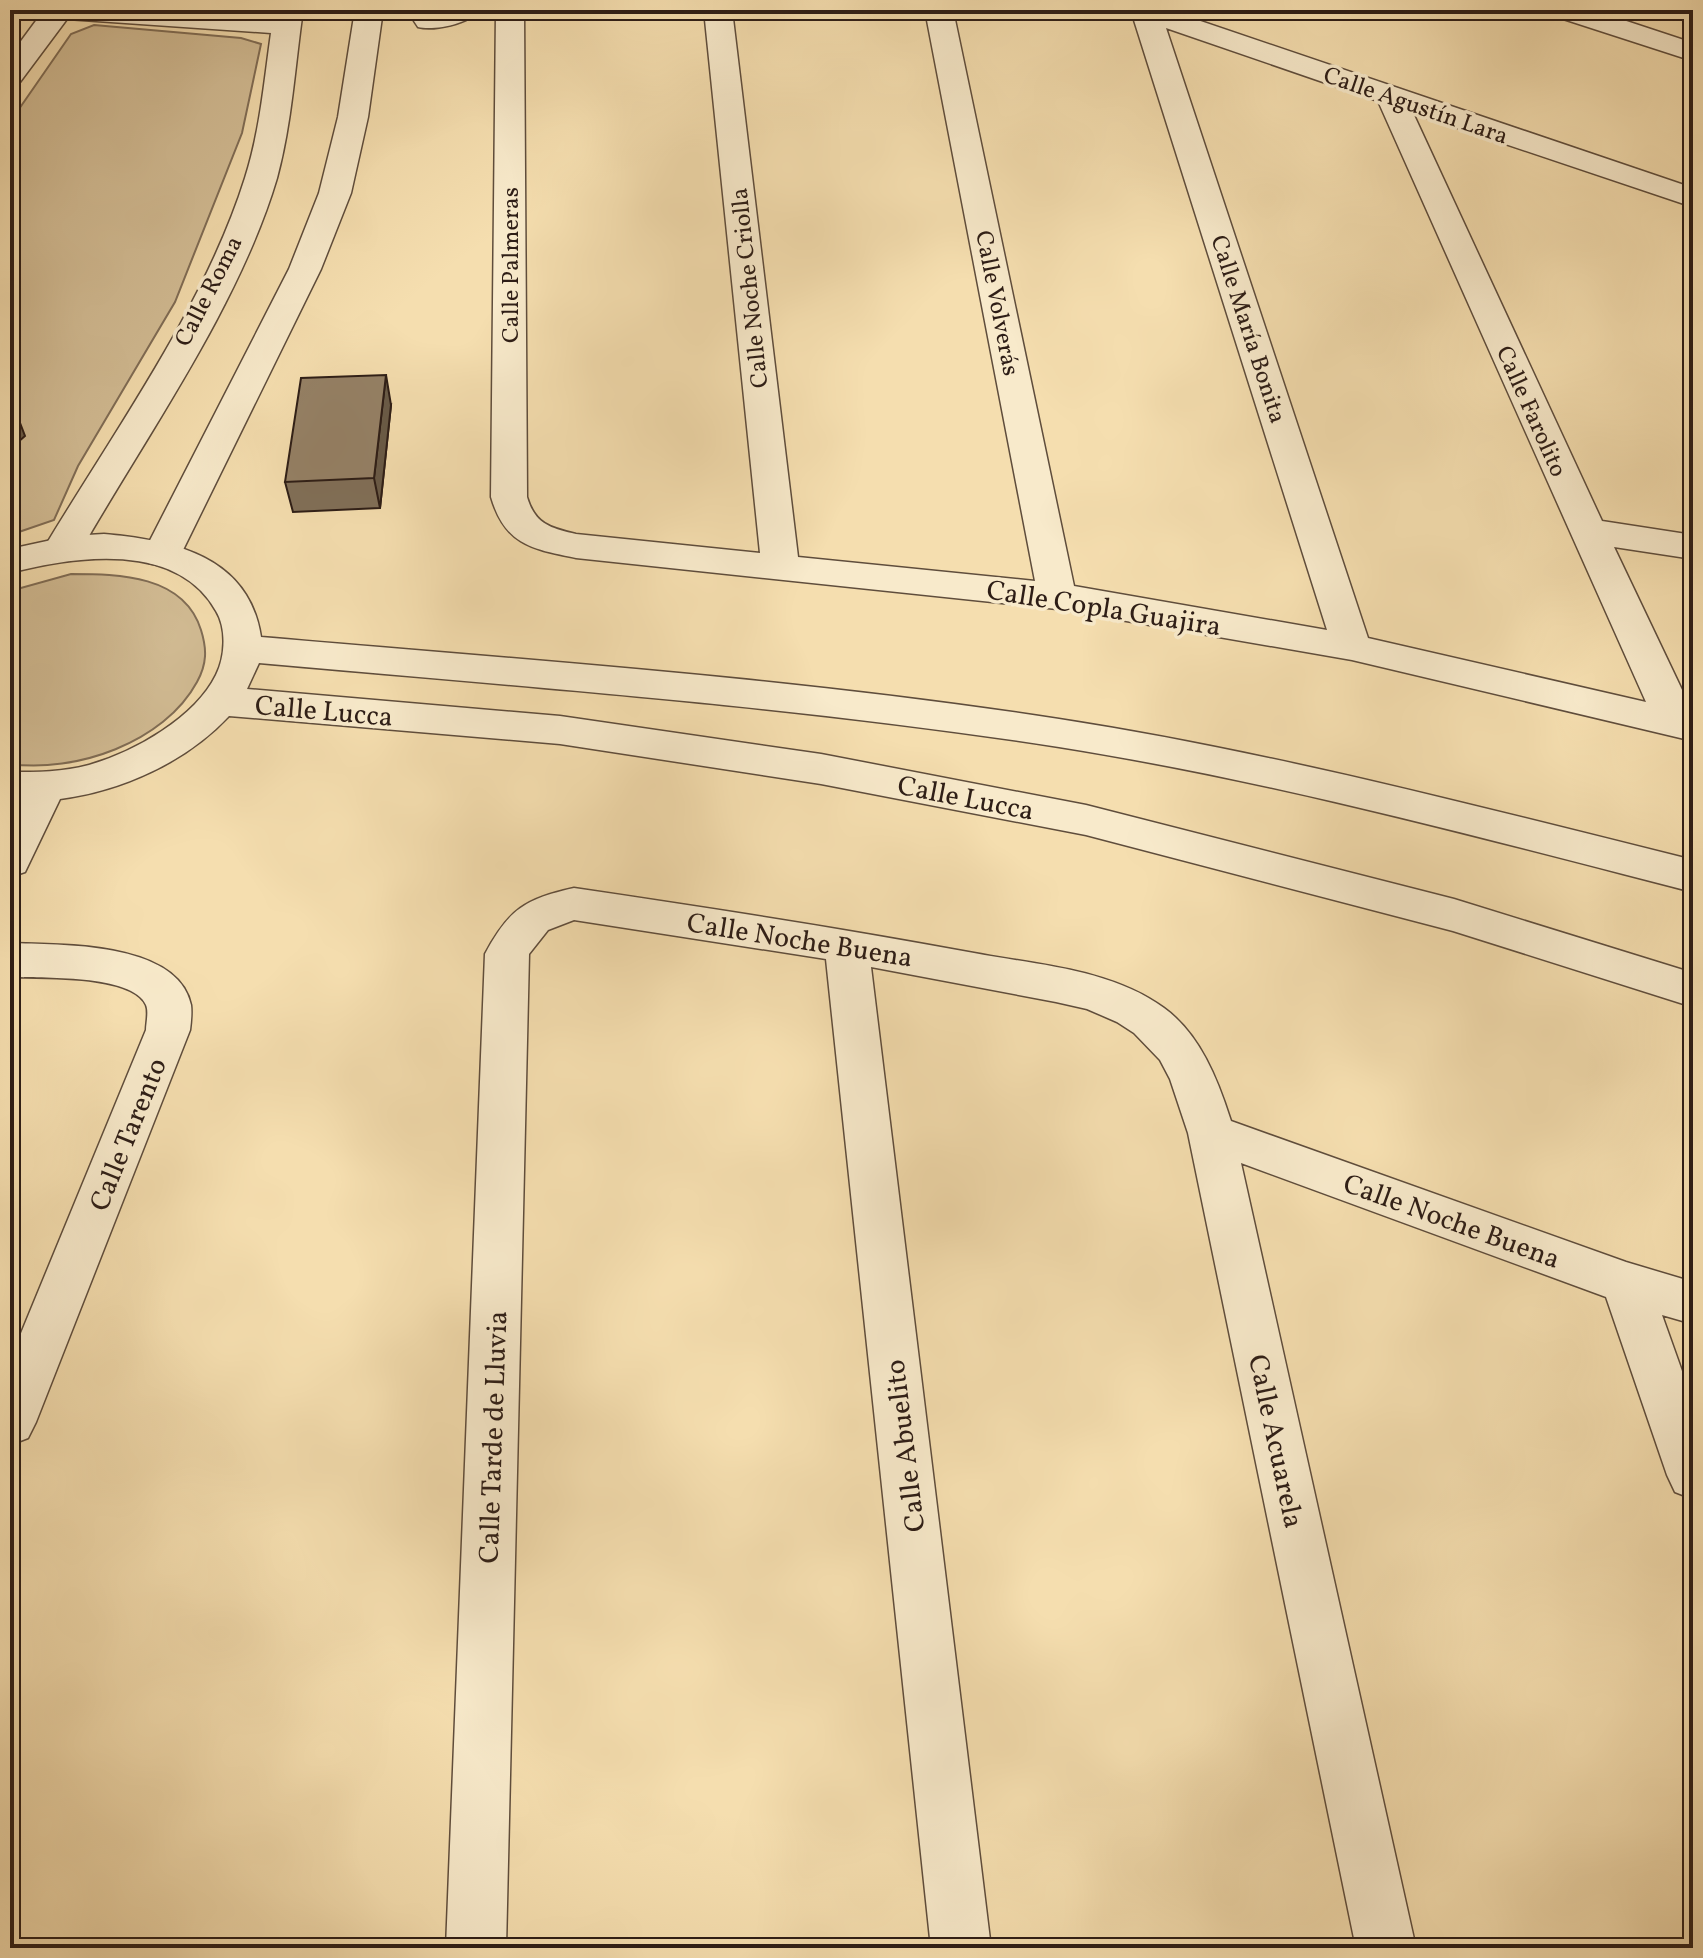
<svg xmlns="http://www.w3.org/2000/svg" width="1703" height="1958" viewBox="0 0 1703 1958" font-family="Vollkorn,serif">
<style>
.green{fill:#d3bd95;stroke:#806d56;stroke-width:2}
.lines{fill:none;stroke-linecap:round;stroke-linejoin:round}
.minor-casing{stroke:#5f4d3c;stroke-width:3}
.tertiary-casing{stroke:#5f4d3c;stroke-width:3}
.minor{fill:#f8eacb;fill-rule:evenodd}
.tertiary{fill:#f8eacb;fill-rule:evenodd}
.wall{fill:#806f58;stroke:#2d1d16;stroke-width:2}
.shaded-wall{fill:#685a47;stroke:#2d1d16;stroke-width:2}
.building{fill:#958166;stroke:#2d1d16;stroke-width:2}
.labels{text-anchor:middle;stroke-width:7;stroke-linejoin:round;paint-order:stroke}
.far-street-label{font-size:24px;fill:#2d1d16;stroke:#f8eacb}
.street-label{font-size:28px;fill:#2d1d16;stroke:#f8eacb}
</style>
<rect width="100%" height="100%" fill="#f5deaf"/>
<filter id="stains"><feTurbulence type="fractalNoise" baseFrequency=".0025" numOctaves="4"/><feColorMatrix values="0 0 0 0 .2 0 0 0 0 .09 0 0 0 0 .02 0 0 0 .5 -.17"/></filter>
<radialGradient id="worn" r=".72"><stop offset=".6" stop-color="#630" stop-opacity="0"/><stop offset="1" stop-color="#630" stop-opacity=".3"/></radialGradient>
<!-- green -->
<path class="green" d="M94,25L241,38L261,44L242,133L175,302L78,466L54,520L10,535V122L71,34Z
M71,574C119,574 184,575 201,630C207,649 207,664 197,682C164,743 75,773 10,764V591Z"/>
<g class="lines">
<!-- minor casing -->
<g class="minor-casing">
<path id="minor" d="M44,10H183L274,16L275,10H303C295,65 292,123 277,178C239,306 148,433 82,548L76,557L63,560L50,557L44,548C113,433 205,306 245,178C260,131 264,82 271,33L67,19L20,82L10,85V56Z
M355,10H383L368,117L351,193L321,269L181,554L175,563L162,566L149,563L143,554L289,269L319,193L338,117Z
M435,10H479C470,24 433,31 418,27L414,21L418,15Z
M496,10H524L527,497C535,524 550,528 576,534L760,553L704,10H732L798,557L1035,581L925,10H953L1074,586L1327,630L1133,17L1126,10H1168L1693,188V207L1413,113L1602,521L1693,535V559L1614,547L1693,713V741L1352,660L1057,609L576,558C532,549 505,545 491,497ZM1166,28L1378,101L1646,702L1368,638Z
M1550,10H1593L1693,43V61L1554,16Z
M574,888C708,908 841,928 974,953C1037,965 1111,969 1164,1008C1200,1034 1218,1080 1231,1121L1626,1262L1693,1282V1324L1662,1315L1693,1402V1499L1675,1492L1667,1475L1606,1297L1241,1163L1416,1948H1356L1188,1133L1170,1079L1160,1060L1134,1033L1117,1022L1087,1009L1056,1002L871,967L991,1948H931L826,959L574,920L548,930L529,954L506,1948H446L485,954C509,909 525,899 574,888Z
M10,943C59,945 178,941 191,1005C192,1013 191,1022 190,1030L36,1422L28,1438L10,1445V1360L146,1030C146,1023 149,1012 146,1005C133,974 39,978 10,977Z"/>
</g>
<!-- tertiary casing -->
<g class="tertiary-casing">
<path id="tertiary" d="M104,534C173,540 249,556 261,637C527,660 795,678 1059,719C1273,752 1483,808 1693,860V892C1483,838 1273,781 1059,747C794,706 526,687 259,663L247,689L560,716L821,754L1086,805L1454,899L1693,973V1007L1453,931L1086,835L821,784L560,744L229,716C186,762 122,791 60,799L25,872L10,877V817L17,802H10V772C36,772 64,772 89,765C134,752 195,718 216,675C225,657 227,629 216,611C177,541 75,556 10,573V549L70,536Z"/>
</g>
<!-- minor -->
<use href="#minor" class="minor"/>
<!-- tertiary -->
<use href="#tertiary" class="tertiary"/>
</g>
<!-- wall -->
<path class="wall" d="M391,405L380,508L293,512L285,482Z"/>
<!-- shaded-wall -->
<path class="shaded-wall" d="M386,375L391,405L380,508L374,478Z
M17,415L25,436L10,449V422Z"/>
<!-- building -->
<path class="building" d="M386,375L374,478L285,482L301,378Z
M10,412L17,415L10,422Z"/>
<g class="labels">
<!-- far-street labels -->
<g class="far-street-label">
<text transform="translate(1416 105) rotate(19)" y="8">Calle Agustín Lara</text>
<text transform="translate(510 265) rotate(-90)" y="8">Calle Palmeras</text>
<text transform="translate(749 288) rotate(-96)" y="8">Calle Noche Criolla</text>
<text transform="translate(208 291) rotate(-63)" y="8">Calle Roma</text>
<text transform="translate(998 303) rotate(79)" y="8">Calle Volverás</text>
<text transform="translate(1249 329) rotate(72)" y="8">Calle María Bonita</text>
<text transform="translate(1532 411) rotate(66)" y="8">Calle Farolito</text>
</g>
<!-- street labels -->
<g class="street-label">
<text transform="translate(1104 607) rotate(9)" y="10">Calle Copla Guajira</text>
<text transform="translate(324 710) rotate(5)" y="10">Calle Lucca</text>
<text transform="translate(966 797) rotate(11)" y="10">Calle Lucca</text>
<text transform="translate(800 939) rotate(9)" y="10">Calle Noche Buena</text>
<text transform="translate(127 1134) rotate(-68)" y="10">Calle Tarento</text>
<text transform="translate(1452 1220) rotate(20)" y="10">Calle Noche Buena</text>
<text transform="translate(492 1437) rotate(-88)" y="10">Calle Tarde de Lluvia</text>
<text transform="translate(1277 1441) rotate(78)" y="10">Calle Acuarela</text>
<text transform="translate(904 1446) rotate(-97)" y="10">Calle Abuelito</text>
</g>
</g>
<!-- margin -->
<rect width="1703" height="1958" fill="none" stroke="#f5deaf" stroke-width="40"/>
<rect x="12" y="12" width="1679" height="1934" fill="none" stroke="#2d1d16" stroke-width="4"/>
<rect x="20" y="20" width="1663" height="1918" fill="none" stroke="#2d1d16" stroke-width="2"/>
<rect width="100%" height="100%" filter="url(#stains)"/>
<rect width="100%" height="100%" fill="url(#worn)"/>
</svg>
